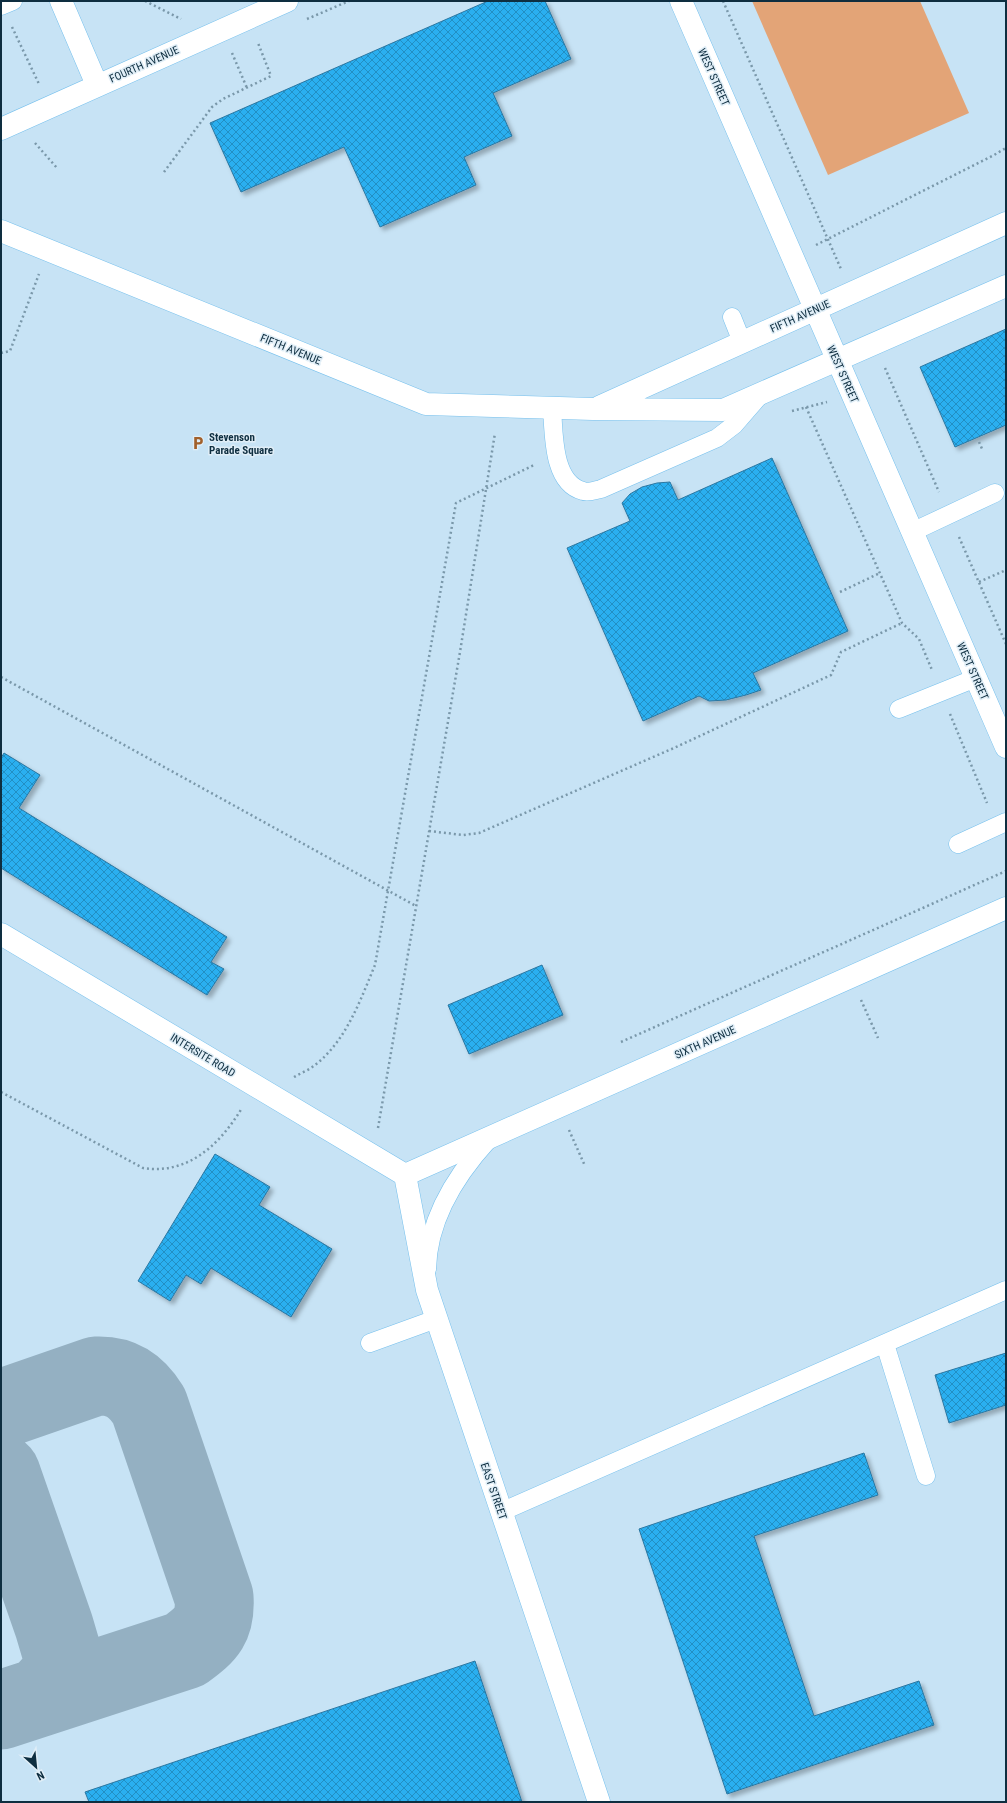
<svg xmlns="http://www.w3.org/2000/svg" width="1007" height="1803" viewBox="0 0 1007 1803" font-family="'Roboto Condensed',sans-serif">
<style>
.green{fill:#e3a477}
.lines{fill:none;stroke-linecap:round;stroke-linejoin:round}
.taxiway{stroke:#94b0c2;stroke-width:79}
.building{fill:url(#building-cross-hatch);stroke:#2b77a1;filter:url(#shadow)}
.lane-casing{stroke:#76c0ed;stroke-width:19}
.street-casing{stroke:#76c0ed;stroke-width:23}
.path{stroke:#7a98aa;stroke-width:2.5;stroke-dasharray:2 3;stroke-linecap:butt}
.lane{stroke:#fff;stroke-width:18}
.street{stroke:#fff;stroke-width:22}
.labels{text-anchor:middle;stroke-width:3;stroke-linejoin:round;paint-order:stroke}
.street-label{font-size:11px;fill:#0e2e40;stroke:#e0eef7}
.poi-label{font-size:11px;font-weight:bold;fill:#0e2e40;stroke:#e0eef7;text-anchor:start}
</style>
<defs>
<pattern id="building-cross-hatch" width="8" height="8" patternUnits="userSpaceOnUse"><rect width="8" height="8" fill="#2baff0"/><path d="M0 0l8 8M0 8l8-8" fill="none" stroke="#238fc4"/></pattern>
<filter id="shadow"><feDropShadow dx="3.5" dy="3.5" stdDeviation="2" flood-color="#0004"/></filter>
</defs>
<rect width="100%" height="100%" fill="#c7e3f5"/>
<!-- green -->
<path class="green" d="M752,1H920L969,113L828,175Z"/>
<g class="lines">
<!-- taxiway -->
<path class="taxiway" d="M1,1409L96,1376C121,1375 136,1385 149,1406L214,1597C216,1625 207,1634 185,1650L1,1710
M1,1474L54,1626L64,1660L63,1669L58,1678L41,1697"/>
</g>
<!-- building -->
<path class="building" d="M488,1H545L571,59L493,93L512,136L464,157L476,185L380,227L344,147L241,192L210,123Z
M1006,329V425L955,447L920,367Z
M772,458L848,631L753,673L761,690L746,695L726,700L709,701L699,696L643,721L567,548L630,521L622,503L630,494L642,487L657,483L670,482L678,500Z
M4,753L40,775L19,808L227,937L211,962L224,969L207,995L1,868V758Z
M542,965L563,1015L469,1054L448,1005Z
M215,1154L270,1187L259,1205L332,1249L291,1317L211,1268L201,1284L186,1275L170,1301L138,1281Z
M1006,1353V1405L949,1423L935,1375Z
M864,1453L878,1495L754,1536L814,1716L919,1681L934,1725L727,1794L639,1529Z
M475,1661L522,1802H89L85,1792Z"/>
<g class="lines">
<!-- lane casing -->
<g class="lane-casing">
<path id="lane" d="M1,6L13,1
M732,317L742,342
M552,408C554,433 552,483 583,491C588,493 596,490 601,489L717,438L734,425L760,395
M912,532L995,493
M899,709L976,678
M958,844L1006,822
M427,1269C428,1218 456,1175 489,1139
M370,1343L436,1319
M885,1344L926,1476
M501,1512L1006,1290"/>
</g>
<!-- street casing -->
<g class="street-casing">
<path id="street" d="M61,1L97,85
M681,1L1006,747
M1,129L287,1
M1,231L426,404L593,409L723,410L1006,286
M599,407L1006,223
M1,934L405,1175
M405,1175L1006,908
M405,1175L427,1290L599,1802"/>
</g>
<!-- path -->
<path class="path" d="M145,1L181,19
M723,1L841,269
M307,19L349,1
M12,27L39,84
M232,53L247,88
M35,143L57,168
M164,172L212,107L223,99L271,76L258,43
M816,245L994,155L1006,148
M1,353L10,351L39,274
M885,368L939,492
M806,407L902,623L919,639L932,670
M792,411L827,402
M979,442L983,451
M959,537L1006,644
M979,582L1006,570
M840,592L880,573
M1,677L416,906
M950,714L987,803
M429,831L463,835L479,833L674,748L831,675L841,652L902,623
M861,1000L878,1038
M621,1042L1006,871
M294,1077C301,1073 309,1070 315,1065C346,1041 360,1001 375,965L456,503L534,465
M1,1092L143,1168C189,1175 220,1144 242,1108
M378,1128L460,652L495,433
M569,1130L585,1166"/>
<!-- lane -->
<use href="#lane" class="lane"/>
<!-- street -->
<use href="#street" class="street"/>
</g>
<!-- icons -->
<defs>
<g id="parking-bare" transform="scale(1.08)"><path d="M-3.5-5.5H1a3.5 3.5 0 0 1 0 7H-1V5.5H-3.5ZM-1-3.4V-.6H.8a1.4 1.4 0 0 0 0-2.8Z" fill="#a1602b" stroke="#e0eef7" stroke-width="2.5" paint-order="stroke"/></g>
</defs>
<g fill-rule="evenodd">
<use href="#parking-bare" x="198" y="443"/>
</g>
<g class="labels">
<!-- street labels -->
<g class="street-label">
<text transform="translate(144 64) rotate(-24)" y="4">FOURTH AVENUE</text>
<text transform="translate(714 77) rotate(66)" y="4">WEST STREET</text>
<text transform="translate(800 316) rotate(-24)" y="4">FIFTH AVENUE</text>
<text transform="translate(291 349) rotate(22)" y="4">FIFTH AVENUE</text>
<text transform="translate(843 374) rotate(66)" y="4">WEST STREET</text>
<text transform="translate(973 671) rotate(66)" y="4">WEST STREET</text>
<text transform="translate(705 1042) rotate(-24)" y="4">SIXTH AVENUE</text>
<text transform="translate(203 1055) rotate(31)" y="4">INTERSITE ROAD</text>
<text transform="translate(494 1491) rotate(71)" y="4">EAST STREET</text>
</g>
<!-- poi labels -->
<g class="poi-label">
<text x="209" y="441">Stevenson<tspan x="209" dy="13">Parade Square</tspan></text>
</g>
</g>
<!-- border -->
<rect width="1007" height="1803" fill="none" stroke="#0e2e40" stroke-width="4"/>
<!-- north arrow -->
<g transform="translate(36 1767) rotate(153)" stroke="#e0eef7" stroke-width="3" paint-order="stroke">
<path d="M0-3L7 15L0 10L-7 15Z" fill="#0e2e40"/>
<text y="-6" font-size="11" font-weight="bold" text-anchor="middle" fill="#0e2e40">N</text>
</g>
</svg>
